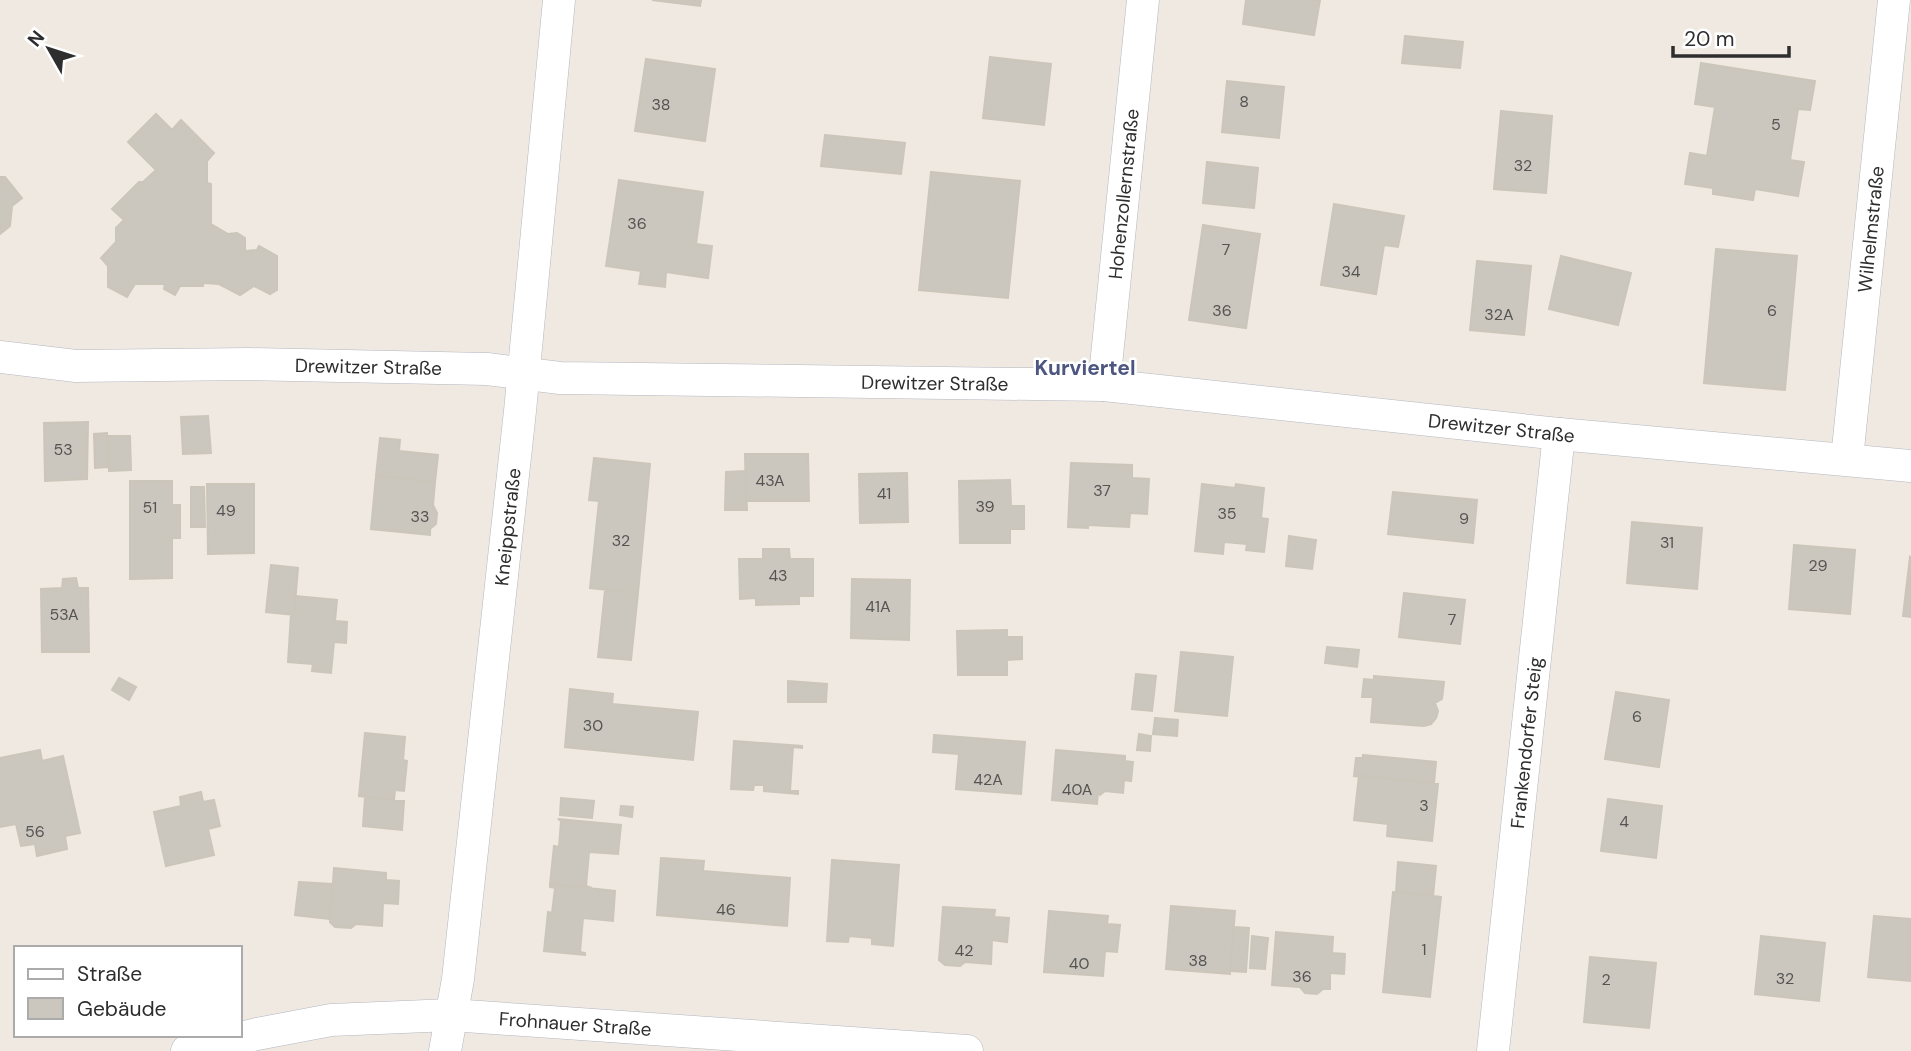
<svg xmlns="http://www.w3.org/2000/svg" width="1911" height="1051" viewBox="0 0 1911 1051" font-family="'DM Sans',sans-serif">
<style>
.building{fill:#cbc7bf;stroke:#cbc5ba;stroke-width:2}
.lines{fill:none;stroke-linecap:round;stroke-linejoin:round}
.street-casing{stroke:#b4b7c1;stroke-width:33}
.street{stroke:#fff;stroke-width:32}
.labels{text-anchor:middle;stroke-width:5;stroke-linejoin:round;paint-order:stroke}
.number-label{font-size:16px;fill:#555452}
.street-label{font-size:19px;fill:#2e2e2e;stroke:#fff}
.neighbourhood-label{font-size:21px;font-weight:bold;fill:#4d5680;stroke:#fff}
</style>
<rect width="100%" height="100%" fill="#efe9e1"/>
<!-- building -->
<path class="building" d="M652,0H701L700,6Z
M1246,0H1320L1314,35L1243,24Z
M1405,36L1463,42L1460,68L1402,63Z
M990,57L1051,64L1044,125L983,118Z
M646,59L715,69L705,141L635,131Z
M1701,63L1815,81L1810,110L1798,109L1790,160L1804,162L1798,196L1755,189L1753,200L1713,194V188L1685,184L1690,153L1707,156L1715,107L1695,104Z
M1227,81L1284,87L1279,138L1222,132Z
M1501,111L1552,116L1546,193L1494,189Z
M156,114L172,130L181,120L214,153L207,161V183L211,184V224L228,234L237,233L245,238V251L257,250L259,246L277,256V290L270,294L254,286L240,295L219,284L203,283V286H180L175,295L164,289L165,284H135L127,297L108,287V266L101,258L116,242V228L124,220L112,209L139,182H143L156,170L128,142Z
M825,135L905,143L901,174L821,166Z
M1207,162L1258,168L1254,208L1203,203Z
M931,172L1020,181L1008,298L919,290Z
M0,177H5L22,198L12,206L10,226L0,234Z
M619,180L703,192L696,244L712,246L708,278L666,272L665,287L639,284L641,271L606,266Z
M1334,204L1404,216L1398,247L1384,245L1376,294L1321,285Z
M1203,225L1260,234L1246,328L1189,320Z
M1716,249L1797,256L1785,390L1704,383Z
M1561,256L1631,273L1618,325L1549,309Z
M1477,261L1531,266L1524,335L1470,330Z
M208,416L211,453L183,454L181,417Z
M88,422L87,479L45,481L44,423Z
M107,433V467L95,468L94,434Z
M109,436H130L131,470L109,471Z
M380,438L400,440L399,451L438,455L435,482L376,476Z
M745,454H808L809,501H746Z
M594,458L650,464L638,593L590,588L599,501L589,500Z
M1071,463L1132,465V478L1149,479L1147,514L1130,513L1129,527L1088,525V528L1068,527Z
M745,471L747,510H725L726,472Z
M907,473L908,522L860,523L859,474Z
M376,476L435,482L433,505L437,513L436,524L430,529V535L371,529Z
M1010,480L1011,506H1024V529H1010V543H960L959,481Z
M130,481H172V505H180V538H172V578L130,579Z
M207,484H254V553L208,554Z
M1202,484L1235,488L1236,484L1264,488L1261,518L1268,519L1264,552L1246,550L1247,544L1224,542L1223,554L1195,551Z
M191,487H204L205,527H191Z
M1393,492L1477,500L1473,543L1388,534Z
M1632,522L1702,528L1697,589L1627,583Z
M1289,536L1316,540L1312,569L1286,566Z
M1794,545L1855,550L1850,614L1789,609Z
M763,549H789L790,559H813V596H799V604L756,605V598L740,599L739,559H763Z
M1910,557L1911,558V617L1903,616Z
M271,565L298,568L294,615L266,612Z
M76,578L78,588H88L89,652H42L41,589L62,588L63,579Z
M852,579L910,580L909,640L851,638Z
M605,590L638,593L631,660L598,657Z
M1404,593L1465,600L1460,644L1399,637Z
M295,596L337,600L335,621L347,622L346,643L334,642L331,673L312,671L313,664L288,662L291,614L294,615Z
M1007,630V637H1022V659L1007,660V675H958L957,631Z
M1327,647L1359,650L1357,667L1325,663Z
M1181,652L1233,657L1227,716L1175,711Z
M1136,674L1156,676L1152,711L1132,709Z
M1374,676L1444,682L1442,699L1435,703L1438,711L1436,718L1431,724L1424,726L1371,722L1373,697H1362L1364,679L1374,680Z
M119,678L136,687L129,700L112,690Z
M788,681L827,684L826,702H788Z
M570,689L613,694L612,704L698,712L693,760L565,747Z
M1616,692L1669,700L1659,767L1605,759Z
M1155,718L1178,720L1177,736L1153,734Z
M365,733L405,737L403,760L407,761L404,791L395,790L394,800L359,796Z
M1139,734L1151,736L1150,751L1137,750Z
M934,735L1025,742L1021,794L956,789L959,754L933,752Z
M734,741L802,746V748L793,747L790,791H798V794L764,791V785H754L753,790L731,789Z
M40,750L42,761L63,756L80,833L65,836L67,849L37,856L35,844L21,846L16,824L0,827V758Z
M1056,750L1125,756V761L1133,762L1131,781L1124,780L1123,793L1105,791L1100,795L1098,791L1097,804L1052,800Z
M1363,755L1436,762L1434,783L1354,776L1356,758H1363Z
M1359,775L1438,784L1432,841L1387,836L1388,824L1354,820Z
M201,792L203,802L214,800L220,826L208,829L214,855L166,866L154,812L181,806L180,797Z
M365,797L404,801L402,830L363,826Z
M561,798L594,801L592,818L560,815Z
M1608,799L1662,806L1656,858L1601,851Z
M621,806L633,807L632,817L620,815Z
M558,819L621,825L618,854L589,852L586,886L592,888L550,884L554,846L559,847L561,821Z
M661,858L704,861L703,871L790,878L787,926L657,915Z
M832,860L899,865L893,946L872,944V938L849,936L848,942L827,941Z
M1398,862L1436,866L1433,896L1396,892Z
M334,868L386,873V880L399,881L398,904L383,903L382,926L356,924L351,928L335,927L330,922Z
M299,882L332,884L329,919L295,915Z
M550,884L615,891L613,921L583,918L580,952L585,953V955L544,951L548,912L552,913L555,888L550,887Z
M1393,892L1441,897L1430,997L1383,992Z
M1171,906L1235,911L1230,974L1166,969Z
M943,907L995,910L994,917L1009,918L1007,942L992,940L991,964L965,962L960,966L945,965L939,960Z
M1049,911L1108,916L1107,924L1120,925L1117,952L1105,951L1103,976L1044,972Z
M1874,916L1911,919V981L1868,977Z
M1234,927L1249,928L1246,972L1230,971Z
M1276,932L1333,937L1332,953L1345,954L1344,974L1330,973V989H1323L1317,994L1305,993L1300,987L1272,985Z
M1252,936L1268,938L1265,969L1250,968Z
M1761,936L1825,943L1819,1001L1755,994Z
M1590,957L1656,963L1649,1028L1584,1022Z"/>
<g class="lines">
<!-- street casing -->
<g class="street-casing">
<g id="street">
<path id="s1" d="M0,357L76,366L248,364L487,369L560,378L1104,385L1559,434L1911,466"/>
<path id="s2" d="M1104,385L1143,0"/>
<path id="s3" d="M1847,459L1894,0"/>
<path id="s4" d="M187,1051L257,1034L331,1020L451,1015L967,1051"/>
<path id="s5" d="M445,1051L458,979L520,411L559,0"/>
<path id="s6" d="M1493,1051L1559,434"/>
</g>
</g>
<!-- street -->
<use href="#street" class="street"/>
</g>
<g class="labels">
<!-- number labels -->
<g class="number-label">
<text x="1244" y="107">8</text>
<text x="661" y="110">38</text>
<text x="1776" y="130">5</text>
<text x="1523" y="171">32</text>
<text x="637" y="229">36</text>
<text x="1226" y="255">7</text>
<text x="1351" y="277">34</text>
<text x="1222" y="316">36</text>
<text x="1772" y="316">6</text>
<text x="1499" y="320">32A</text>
<text x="63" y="455">53</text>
<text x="770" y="486">43A</text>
<text x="1102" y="496">37</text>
<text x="884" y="499">41</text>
<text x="985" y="512">39</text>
<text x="150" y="513">51</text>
<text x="226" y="516">49</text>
<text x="1227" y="519">35</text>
<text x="420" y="522">33</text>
<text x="1464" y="524">9</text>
<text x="621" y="546">32</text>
<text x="1667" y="548">31</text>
<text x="1818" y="571">29</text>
<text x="778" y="581">43</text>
<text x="878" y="612">41A</text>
<text x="64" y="620">53A</text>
<text x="1452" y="625">7</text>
<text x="1637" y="722">6</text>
<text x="593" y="731">30</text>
<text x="988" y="785">42A</text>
<text x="1077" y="795">40A</text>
<text x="1424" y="811">3</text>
<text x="1624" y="827">4</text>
<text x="35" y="837">56</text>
<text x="726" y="915">46</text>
<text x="1424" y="955">1</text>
<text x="964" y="956">42</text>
<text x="1198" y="966">38</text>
<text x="1079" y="969">40</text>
<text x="1302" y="982">36</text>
<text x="1785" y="984">32</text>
<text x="1606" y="985">2</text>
</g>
<!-- street labels -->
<g class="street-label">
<text dy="7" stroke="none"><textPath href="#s2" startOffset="192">Hohenzollernstraße</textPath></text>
<text dy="7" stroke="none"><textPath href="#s3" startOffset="231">Wilhelmstraße</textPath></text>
<text dy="7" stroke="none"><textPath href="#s1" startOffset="369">Drewitzer Straße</textPath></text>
<text dy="7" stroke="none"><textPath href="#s1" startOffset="936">Drewitzer Straße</textPath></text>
<text dy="7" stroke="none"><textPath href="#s1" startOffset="1505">Drewitzer Straße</textPath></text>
<text dy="7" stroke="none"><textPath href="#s5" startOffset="528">Kneippstraße</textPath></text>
<text dy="7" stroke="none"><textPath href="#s6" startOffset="310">Frankendorfer Steig</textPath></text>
<text dy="7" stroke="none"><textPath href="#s4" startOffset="392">Frohnauer Straße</textPath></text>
</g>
<!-- neighbourhood labels -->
<g class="neighbourhood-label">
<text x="1085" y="375">Kurviertel</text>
</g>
</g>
<!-- legend -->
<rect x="14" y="946" width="228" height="91" fill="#ffffff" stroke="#ababab" stroke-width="2"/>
<rect x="28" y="969" width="35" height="10" fill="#ffffff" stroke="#ababab" stroke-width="2"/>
<text x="77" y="981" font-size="21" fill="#2e2e2e">Straße</text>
<rect x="28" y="998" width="35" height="21" fill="#cbc7bf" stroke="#ababab" stroke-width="2"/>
<text x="77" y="1016" font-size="21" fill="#2e2e2e">Gebäude</text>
<!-- north arrow -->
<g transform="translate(49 49) rotate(309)" stroke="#ffffff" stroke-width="5" paint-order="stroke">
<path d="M0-5L12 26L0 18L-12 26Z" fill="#2e2e2e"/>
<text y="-10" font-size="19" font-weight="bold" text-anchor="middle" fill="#2e2e2e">N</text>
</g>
<!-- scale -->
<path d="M1673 46v10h116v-10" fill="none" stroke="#2e2e2e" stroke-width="3.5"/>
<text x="1684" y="46" font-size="21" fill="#2e2e2e" stroke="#ffffff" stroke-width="5" paint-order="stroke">20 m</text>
</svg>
